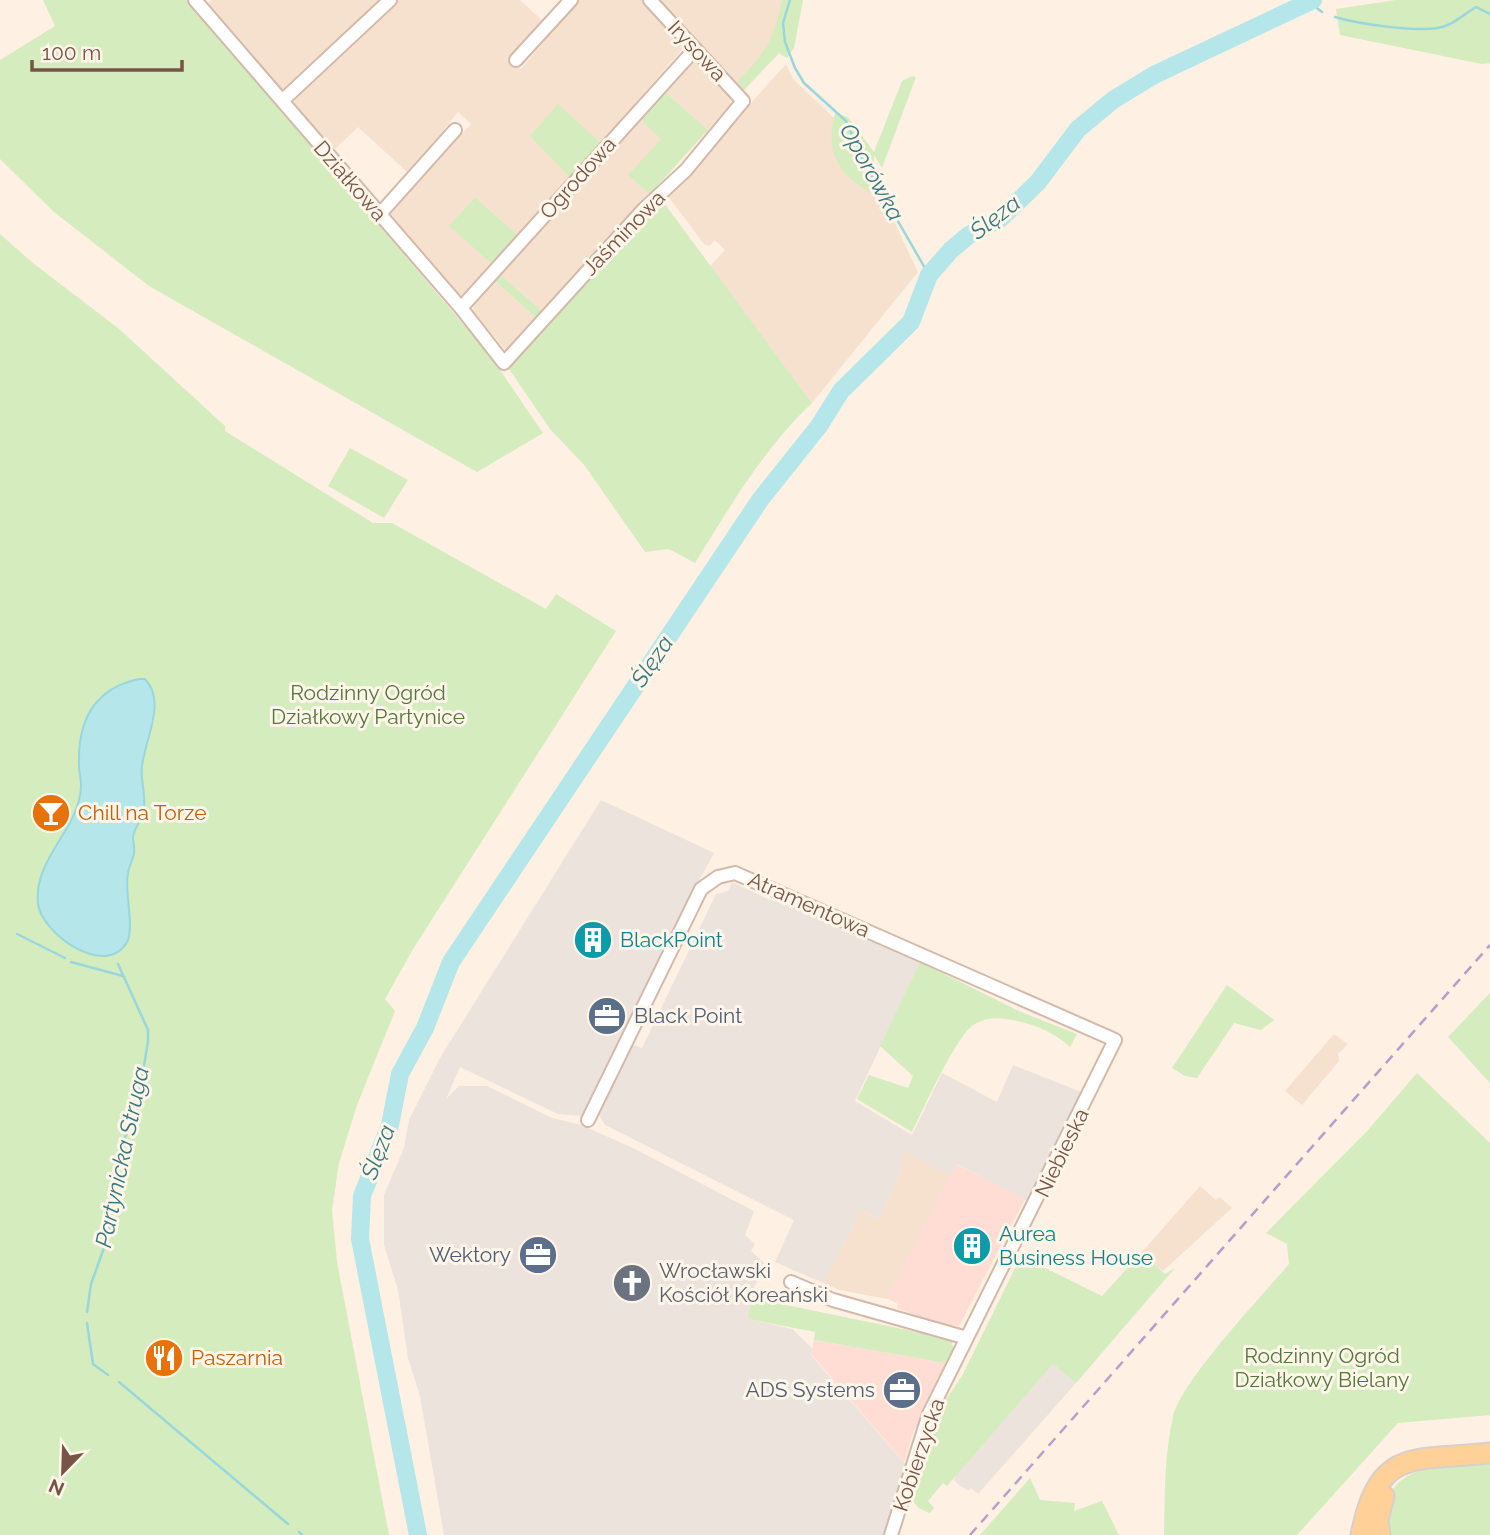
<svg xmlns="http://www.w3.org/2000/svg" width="1490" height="1535" viewBox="0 0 1490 1535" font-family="Raleway,sans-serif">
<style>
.residential{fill:#f6e1cf}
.commercial{fill:#ffddd4}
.industrial{fill:#ece3dd}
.green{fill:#d5ecbf}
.water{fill:#b5e6e9;stroke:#9ad7db;stroke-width:2}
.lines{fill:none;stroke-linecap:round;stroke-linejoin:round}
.stream{stroke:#9ad7db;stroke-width:2.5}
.river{stroke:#b5e6e9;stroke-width:18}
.street-casing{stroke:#d2b9aa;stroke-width:16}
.primary-casing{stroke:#d9cfcb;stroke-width:23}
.street{stroke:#fff;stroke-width:12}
.primary{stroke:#ffd097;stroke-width:19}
.rail{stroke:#b2a0c8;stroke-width:2.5;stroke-dasharray:10 7;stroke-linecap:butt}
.labels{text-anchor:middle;stroke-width:6;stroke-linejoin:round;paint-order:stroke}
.street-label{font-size:21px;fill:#775446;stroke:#fff5e9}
.park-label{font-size:21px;fill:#52783b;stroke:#fff5e9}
.food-label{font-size:21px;fill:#c56008;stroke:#fff5e9;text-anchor:start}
.culture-label{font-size:21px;fill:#0d838f;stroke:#fff5e9;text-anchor:start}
.service-label{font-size:21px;fill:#4e5e75;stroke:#fff5e9;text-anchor:end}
.worship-label{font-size:21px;fill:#5b616d;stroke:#fff5e9;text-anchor:start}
.water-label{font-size:23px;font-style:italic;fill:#39787e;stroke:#fff5e9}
</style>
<rect width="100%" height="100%" fill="#fef0e2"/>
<!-- residential -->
<path class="residential" d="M212,0H382L288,89L282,90L208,3Z
M398,0H520L544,22L508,57L521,69L579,0H642L685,46L601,143L558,105L531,136L570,178L518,235L475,197L450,226L492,264L465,294L459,295L391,215L393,208L471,124L458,112L444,129L443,135L407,172L358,127L335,149L295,104V98Z
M658,0H788L779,53L744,90Z
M698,60L730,93L731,104L708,130L665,92L693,61Z
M786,64L793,79L838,122L881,194L918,272L812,403L710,266L725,250L715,240L709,246L704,244L668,196Z
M640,119L662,139L629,175L650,194L544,313L501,275Z
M495,281L538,320L512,350L506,351L473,311L474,305Z
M1334,1034L1348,1044L1338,1054L1339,1061L1302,1105L1285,1091Z
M904,1151L951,1175L888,1299L839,1290L823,1283L861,1210L879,1219L897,1181Z
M1200,1186L1216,1200L1220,1197L1232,1208L1163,1271L1142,1252Z"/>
<!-- commercial -->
<path class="commercial" d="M956,1164L1025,1199L959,1326L939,1324L897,1308L898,1304L888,1299Z
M814,1340L945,1363L947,1367L912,1435L904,1462L811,1354Z"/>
<!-- industrial -->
<path class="industrial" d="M601,800L714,853L673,929L583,1116L558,1114L460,1067L446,1099L459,1086H487L552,1118L581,1125L633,1148L754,1211L745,1235L755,1244L751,1251L765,1264L754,1288L749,1319L792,1329L812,1348L811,1355L906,1465L883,1535H444L420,1396L408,1358L398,1290L384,1245V1195L404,1148L409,1120L440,1058Z
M732,882L772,901L781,900L920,962L855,1101L912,1135L942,1073L997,1102L1013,1065L1084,1093L1064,1138L1049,1149L1053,1159L1031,1203L957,1164L951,1175L904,1152L897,1181L879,1219L861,1210L823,1283L775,1262L794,1220L605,1125L598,1113L630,1044L642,1048L716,894L728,891Z
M1053,1364L1076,1383L978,1494L971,1488L969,1491L960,1486L954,1480L956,1475Z"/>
<!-- green -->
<path class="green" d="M43,0H188L491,357L543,433L477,472L149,286L54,212L0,159V60L55,26Z
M782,0H803L794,48L787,58L779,53L744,90L737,81C766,54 774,38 782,0Z
M1396,0H1490V63L1482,64L1340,35L1336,9Z
M912,76L916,77L882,168L874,155L875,195C840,177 824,153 835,113L848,117L874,152L902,81Z
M665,92L708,130L650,194L628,175L661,139L640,119Z
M558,104L601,143L570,178L530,136Z
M475,197L518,235L492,264L449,226Z
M661,199L812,403C764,448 729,508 695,563L669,549L645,552L585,466L550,429L507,366Z
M0,234L34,264L118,328L225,426V431L373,523H392L546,609L556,594L616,631L413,949L385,999L395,1011L357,1105L339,1163L332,1210L337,1262L389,1535H0Z
M501,275L544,313L538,320L495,281Z
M350,448L408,480L384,518L328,486Z
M920,962L1021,1012L1077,1034L1070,1047C1053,1032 1039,1026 1017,1021C1001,1018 990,1016 975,1024C958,1032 922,1111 912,1132L857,1099L869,1075L908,1088L913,1076L880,1046Z
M1227,985L1274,1020L1261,1030L1234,1023L1197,1078L1185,1076L1172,1068Z
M1490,993V1083L1448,1037Z
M1417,1073L1490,1143V1415L1398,1423L1297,1535H1164C1165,1496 1164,1456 1173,1417C1181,1381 1262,1296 1289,1264L1287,1244L1266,1233L1368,1130Z
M1142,1252L1165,1274L1175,1268L1076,1383L1053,1364L947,1486L943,1483L928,1501L934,1508L930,1513C918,1509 914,1506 912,1494L934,1417L962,1376L1021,1256L1102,1296Z
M752,1298L951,1339L954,1350L945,1363L814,1340L815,1332L748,1319Z
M1490,1462V1535H1385C1386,1523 1385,1507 1389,1496C1406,1461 1458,1465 1490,1462Z
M1030,1478L1040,1500L1075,1503L1074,1511L1102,1501L1119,1535H980Z"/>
<!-- water -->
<path class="water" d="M139,679H145C167,702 145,739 142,766C140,780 146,793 144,808C143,819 134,828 133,837C133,843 135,847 134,853C133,860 129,866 128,873C124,892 135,927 127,942C106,979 42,934 38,904C33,858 80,829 81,786C81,777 78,768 79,759C79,716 97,688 139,679Z"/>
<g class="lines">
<!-- stream -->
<path class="stream" d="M790,0L783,23L785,42L795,68L804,83L846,121L865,164L929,275
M1309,2L1322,12
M1335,17C1359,24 1414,32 1438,28C1452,26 1464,14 1476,7L1490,14
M17,934L65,958
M71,962L123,976
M87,1312L91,1284L109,1234L119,1149L136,1115L148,1041V1030L118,964
M87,1323L93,1364L108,1375
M119,1382L288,1524
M299,1532L302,1535"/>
<!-- river -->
<path class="river" d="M418,1535L360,1239L362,1196L390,1125L400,1074L425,1028L451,962L760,500L819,426L841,391L911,322L929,275L951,250L969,235L1001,218L1038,182L1078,129L1113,100L1154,75L1313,0"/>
<!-- street casing -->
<g class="street-casing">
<path id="street" d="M195,0L461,308L504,363L644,209L686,170L743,101L650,0
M516,60L571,0
M282,101L390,0
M379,215L455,130
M461,308L695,49
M588,1120L701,889L718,877L735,873L1115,1040L929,1414L891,1535
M791,1282L833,1300L967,1338"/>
</g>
<!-- primary casing -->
<g class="primary-casing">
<path id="primary" d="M1361,1535C1379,1445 1414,1462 1490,1453
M1380,1535L1378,1519L1384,1496"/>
</g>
<!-- street -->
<use href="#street" class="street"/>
<!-- primary -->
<use href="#primary" class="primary"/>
<!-- rail -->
<path class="rail" d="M970,1535L1490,945"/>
</g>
<!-- icons -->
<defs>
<g id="bar-disc" transform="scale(2.0125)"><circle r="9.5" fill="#e8710a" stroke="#fff5e9"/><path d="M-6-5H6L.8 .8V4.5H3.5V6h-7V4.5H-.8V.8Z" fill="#fff"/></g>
<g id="building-disc" transform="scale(2.0125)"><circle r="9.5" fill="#0f9aa8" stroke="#fff5e9"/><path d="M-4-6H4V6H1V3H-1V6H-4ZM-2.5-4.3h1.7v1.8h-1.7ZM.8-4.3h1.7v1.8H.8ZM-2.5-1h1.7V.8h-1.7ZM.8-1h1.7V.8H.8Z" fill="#fff"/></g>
<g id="office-disc" transform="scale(2.0125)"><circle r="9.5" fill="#5c6f8a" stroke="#fff5e9"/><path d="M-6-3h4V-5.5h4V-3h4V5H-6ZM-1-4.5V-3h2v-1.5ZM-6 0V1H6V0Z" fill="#fff"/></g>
<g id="church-disc" transform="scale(2.0125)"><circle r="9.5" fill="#6b7280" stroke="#fff5e9"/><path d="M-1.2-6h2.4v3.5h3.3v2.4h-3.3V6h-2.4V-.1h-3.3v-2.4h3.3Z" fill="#fff"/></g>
<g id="restaurant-disc" transform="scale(2.0125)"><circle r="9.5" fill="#e8710a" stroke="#fff5e9"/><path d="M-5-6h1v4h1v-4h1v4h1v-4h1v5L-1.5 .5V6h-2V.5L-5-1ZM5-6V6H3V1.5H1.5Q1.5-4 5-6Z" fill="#fff"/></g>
</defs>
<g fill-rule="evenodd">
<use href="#bar-disc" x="51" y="813"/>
<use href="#building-disc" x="593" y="940"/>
<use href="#office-disc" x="607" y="1016"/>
<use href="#building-disc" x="972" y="1246"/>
<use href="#office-disc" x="538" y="1255"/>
<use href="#church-disc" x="632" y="1283"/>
<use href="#restaurant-disc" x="164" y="1358"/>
<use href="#office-disc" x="902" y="1390"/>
</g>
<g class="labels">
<!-- street labels -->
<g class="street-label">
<text transform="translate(697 51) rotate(47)" y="7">Irysowa</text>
<text transform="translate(578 178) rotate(-48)" y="7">Ogrodowa</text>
<text transform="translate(350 181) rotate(49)" y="7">Działkowa</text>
<text transform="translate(624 233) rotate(-46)" y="7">Jaśminowa</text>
<text transform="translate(809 905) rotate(24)" y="7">Atramentowa</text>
<text transform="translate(1062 1153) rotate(-64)" y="7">Niebieska</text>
<text transform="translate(919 1455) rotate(-71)" y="7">Kobierzycka</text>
</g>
<!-- park labels -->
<g class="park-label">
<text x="368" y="700">Rodzinny Ogród<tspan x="368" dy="24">Działkowy Partynice</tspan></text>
<text x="1322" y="1363">Rodzinny Ogród<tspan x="1322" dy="24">Działkowy Bielany</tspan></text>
</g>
<!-- food labels -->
<g class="food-label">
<text x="78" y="820">Chill na Torze</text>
<text x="191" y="1365">Paszarnia</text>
</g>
<!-- culture labels -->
<g class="culture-label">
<text x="620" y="947">BlackPoint</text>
<text x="999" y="1241">Aurea<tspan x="999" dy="24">Business House</tspan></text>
</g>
<!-- service labels -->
<g class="service-label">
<text x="634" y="1023" text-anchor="start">Black Point</text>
<text x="511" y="1262">Wektory</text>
<text x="875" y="1397">ADS Systems</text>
</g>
<!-- worship labels -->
<g class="worship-label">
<text x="659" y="1278">Wrocławski<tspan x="659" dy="24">Kościół Koreański</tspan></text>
</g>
<!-- water labels -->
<g class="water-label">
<text transform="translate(872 172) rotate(61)" y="8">Oporówka</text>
<text transform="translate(995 217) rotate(-38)" y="8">Ślęza</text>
<text transform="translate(652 661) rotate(-56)" y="8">Ślęza</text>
<text transform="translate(378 1152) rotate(-69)" y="8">Ślęza</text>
<text transform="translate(122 1157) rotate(-78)" y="8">Partynicka Struga</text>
</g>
</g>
<!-- north arrow -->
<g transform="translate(63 1472) rotate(203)" stroke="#fff5e9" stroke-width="5" paint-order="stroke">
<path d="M0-5L12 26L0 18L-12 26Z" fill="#775446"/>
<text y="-10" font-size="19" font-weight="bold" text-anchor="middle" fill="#775446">N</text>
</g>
<!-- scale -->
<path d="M32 60v10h150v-10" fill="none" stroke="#775446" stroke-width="3.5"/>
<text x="42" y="60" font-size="21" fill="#775446" stroke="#fff5e9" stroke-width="5" paint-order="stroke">100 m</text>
</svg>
